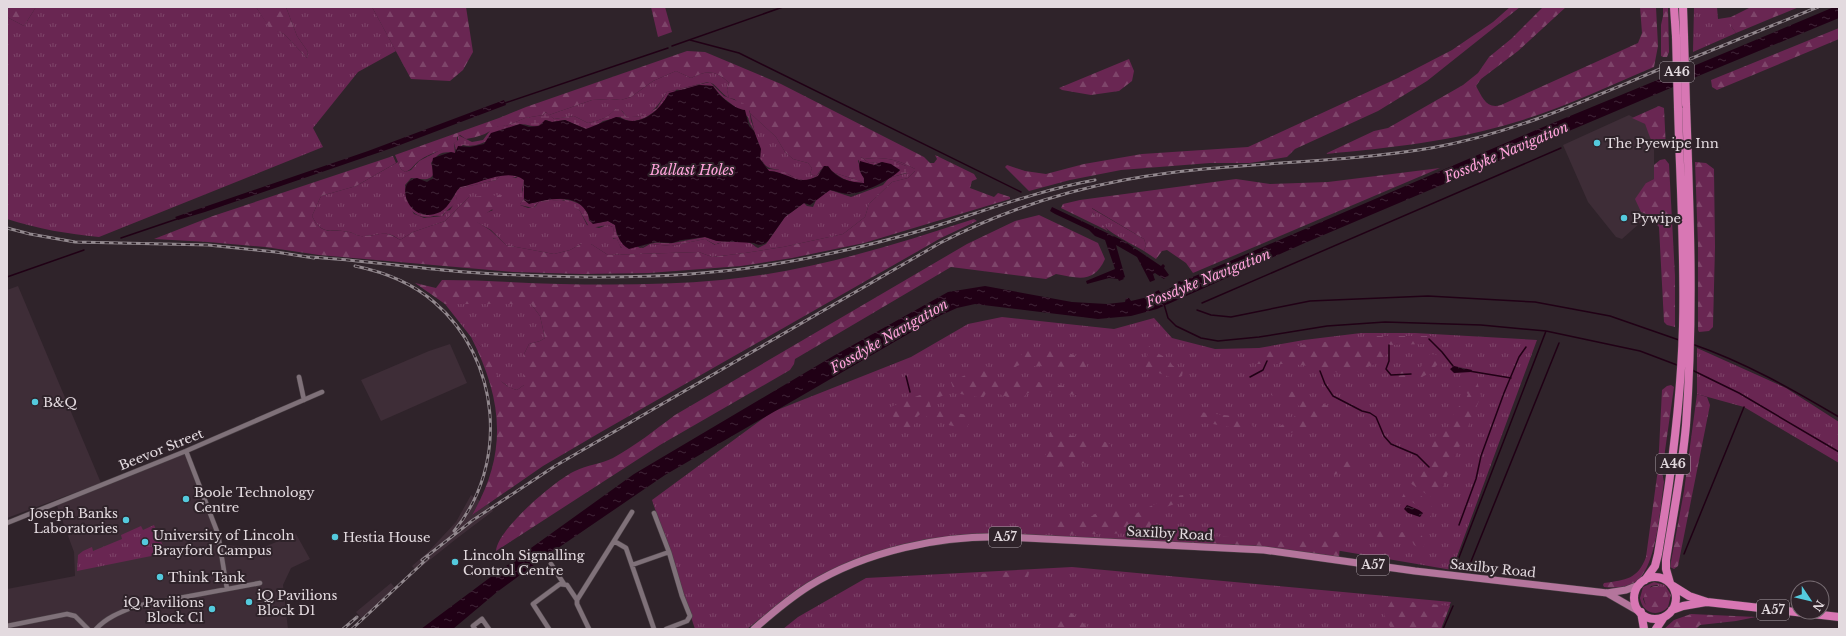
<svg xmlns="http://www.w3.org/2000/svg" width="1846" height="636" viewBox="0 0 1846 636" font-family="'Libre Baskerville',serif">
<style>
.built{fill:#3e2d37}
.grass{fill:url(#grass-tufts);fill-rule:evenodd}
.forest{fill:url(#forest-firs)}
.wetland{fill:url(#wetland-marsh)}
.water{fill:url(#water-ripples)}
.lines{fill:none;stroke-linecap:round;stroke-linejoin:round}
.stream{stroke:#200015;stroke-width:1.5}
.street-casing{stroke:#4c4247;stroke-width:5.5}
.primary-casing{stroke:#4c4247;stroke-width:8}
.highway-casing{stroke:#4c4247;stroke-width:9}
.street{stroke:#7f7179;stroke-width:4.5}
.primary{stroke:#b4759c;stroke-width:7}
.highway{stroke:#d877b4;stroke-width:8}
.rail-casing{stroke:#92888e;stroke-width:3}
.rail{stroke:#2f232a;stroke-width:1.5;stroke-dasharray:4.5;stroke-linecap:butt}
.highway-bridge-casing{stroke:#4c4247;stroke-width:9;stroke-linecap:butt}
.highway-bridge{stroke:#d877b4;stroke-width:8}
.poi-dot{fill:#54cadd;stroke:#2f232a;stroke-width:1.5}
.labels{text-anchor:middle;stroke-width:4;stroke-linejoin:round;paint-order:stroke}
.shield{fill:#2f232a;stroke:#ada3a9;stroke-width:1}
.shield-label{font-size:12px;font-weight:bold;fill:#e3dadf}
.poi-label{font-size:13px;fill:#e3dadf;stroke:#2f232a;text-anchor:start}
.street-label{font-size:13px;fill:#e3dadf;stroke:#2f232a}
.water-label{font-size:14px;font-style:italic;fill:#ffa3db;stroke:#2f232a}
</style>
<defs>
<pattern id="grass-tufts" width="24" height="20" patternUnits="userSpaceOnUse"><rect width="24" height="20" fill="#692652"/><path d="M3 7l-1-3M5 7V3M7 7l1-3M15 17l-1-3M17 17v-4M19 17l1-3" fill="none" stroke="#7e456a"/></pattern>
<pattern id="forest-firs" width="22" height="20" patternUnits="userSpaceOnUse"><rect width="22" height="20" fill="#692652"/><path d="M5 1l3.5 6h-7zM16 11l3.5 6h-7z" fill="#7e456a"/></pattern>
<pattern id="wetland-marsh" width="20" height="14" patternUnits="userSpaceOnUse"><rect width="20" height="14" fill="#692652"/><path d="M1 5h8M5 5V1M11 12h8M15 12V8" fill="none" stroke="#7e456a"/></pattern>
<pattern id="water-ripples" width="26" height="14" patternUnits="userSpaceOnUse"><rect width="26" height="14" fill="#200015"/><path d="M2 4q2-2 4 0t4 0M15 11q2-2 4 0t4 0" fill="none" stroke="#402537"/></pattern>
</defs>
<rect width="100%" height="100%" fill="#2f232a"/>
<!-- built -->
<path class="built" d="M1629,115L1645,124L1650,135L1652,145L1654,148V179L1646,183L1649,215L1622,239L1616,237L1588,202L1563,145Z
M18,286L101,483L7,518V290Z
M450,344L467,383L381,421L361,380L429,351Z
M186,451L220,545L264,547L296,534L310,559L291,568L283,585L288,629H7V589L75,576L74,552L56,503Z
M471,495L480,501L472,515L488,504L493,511L456,539L416,571L412,566L428,552L456,522Z
M391,583L396,589L363,620L356,612Z"/>
<!-- grass -->
<path class="grass" d="M36,7H256L270,28L284,34L307,58L308,52L297,36L286,7H372L396,51L358,72L313,128L323,147L99,237C68,234 38,229 7,219V17L24,26Z
M1694,7H1717L1718,19L1731,17V26L1736,33L1693,52Z
M676,71L691,78C707,70 716,70 729,83L727,90L729,98C721,94 716,83 708,82L667,92C654,111 651,117 627,117L622,111L616,108C608,119 599,120 588,123L574,116L554,119L549,115L592,100L610,99L621,100L631,97L653,81Z
M750,113L776,137L785,152L793,159L808,163L812,168L810,174L816,176C805,186 793,176 782,171C773,167 767,171 762,160Z
M454,143L455,153C443,151 439,152 431,163L434,173C430,183 419,178 411,178L405,185L406,192L404,195L414,214L417,215L424,218L443,216L446,211L450,210L457,199L455,194L457,190L461,188L496,180L501,175L516,178L519,176L524,180L522,190L524,198L520,204V205L528,208L535,207L539,202L560,200L567,201L580,211L587,225L599,228L607,225L613,227L614,232L613,239H617L621,248H643L650,244L671,246L705,239L715,245C720,241 744,240 750,243C753,244 755,247 758,248L766,244L785,217L804,203L807,206L813,207L817,198L830,190L851,197L883,185L889,178L907,173L906,166L896,162H879L869,163L864,159C881,156 899,159 915,169V171L908,178L892,182L869,204L865,217L843,234L783,247L745,253L712,257L699,252L608,255L591,244H581L570,250L554,254L506,245L491,230L476,222L484,214L493,210L469,197L445,221L413,232L400,240C385,229 381,236 364,236C359,237 354,233 349,232C332,228 322,237 312,216L321,196L356,186L398,162L401,169L405,172L411,170L419,161Z
M1091,208L1144,239L1146,245L1144,251C1127,241 1096,228 1091,208Z
M445,304H531L540,316L545,338L540,341L529,344L524,354V385L517,390L510,388L497,378L480,346L471,337Z
M1002,317L1114,329L1154,318L1172,338L1215,349L1259,348L1304,340L1361,333H1415L1537,340L1452,570L1335,550L1104,539L927,541L827,573L799,588L747,629H695L652,500L772,412L911,357L968,324Z
M1697,348L1786,388L1839,422V463L1744,407L1697,394Z
M154,525L166,553L77,571L78,555L83,551L92,547L93,551L122,539L121,535L141,526L143,530Z
M1072,567L1451,602L1440,629H783L798,617L866,578Z
M1654,582L1665,585L1671,595L1668,607C1658,618 1642,613 1640,598L1643,587ZM1657,585C1667,593 1670,596 1663,607L1658,609L1645,604L1643,599L1651,586Z"/>
<!-- forest -->
<path class="forest" d="M7,7H36L24,26L7,17Z
M256,7H286L297,36L308,52L307,58L284,34L270,29Z
M372,7H466L473,52L463,70L450,81L411,79Z
M651,7H665L672,32L658,37Z
M1510,7H1520L1427,81L1378,111L1295,149L1287,157L1250,163H1210L1121,170L1070,180L1029,191L1005,167L1007,165L1025,171L1046,174L1084,164L1142,154L1248,147L1398,78L1452,50L1493,22Z
M1543,7H1566L1518,51L1481,79L1476,86C1482,97 1487,110 1501,105L1638,43L1642,33L1640,7H1656L1658,46L1654,67C1609,86 1563,108 1516,122C1454,141 1389,148 1325,154L1374,131L1388,128L1463,85L1478,73L1489,57L1511,39Z
M1663,7H1668L1669,52L1667,57H1663L1661,56V25L1663,16Z
M1751,7H1799L1736,33L1731,26V17Z
M1839,28V39L1717,90L1712,87L1711,80Z
M687,51L705,52L781,84L924,157L930,163H934L937,159L935,155L974,174L977,179L972,181L970,188L994,197L998,193L1010,197V199L864,243L792,258L741,266L649,273L583,274L513,272L319,255L265,247L208,242L154,239L213,216L393,156L396,163L356,186L321,196L312,216C322,237 331,228 349,232C354,233 359,237 364,236C381,236 383,229 400,240L413,232L445,221L469,197L502,195C495,212 487,210 477,222L490,230L506,245L554,254L570,250L581,244H591L608,255L699,252L712,257L745,253L783,247L843,234L865,217L869,204L892,182L908,178L915,171V169C899,159 881,156 864,159L861,157L858,161L864,180L863,182L835,173L824,166L816,176L810,174L812,168L808,163L793,159L785,152L776,137L750,113V111L734,99L729,98L727,90L729,83C716,70 707,70 691,78L676,71L653,81L631,97L621,100L610,99L592,100L549,115L546,112L543,115L525,118L506,126C496,124 491,132 482,135C477,137 471,138 466,139L460,135L457,137V141C447,150 431,152 420,160C414,164 412,170 405,172L401,169L395,155L499,118L526,107Z
M1129,59L1134,71L1132,81L1119,91L1091,95L1062,90L1059,88Z
M1659,106L1664,108L1666,149L1654,148L1645,124L1632,118Z
M1665,159L1669,164L1675,276V327L1667,325L1664,322L1659,227L1649,215L1641,212L1635,199L1646,183L1654,179V165L1660,160Z
M1695,162L1706,163L1714,169L1715,247L1713,327L1709,331L1699,332L1698,330V245Z
M1440,168L1193,273L1186,263L1167,250L1162,251L1156,259L1144,251L1146,245L1144,239L1092,208L1093,214L1108,231L1061,208L1063,204L1080,200L1236,179L1270,184L1328,182Z
M1039,215L1098,243L1105,259C1094,284 1078,278 1056,274L1046,279L951,267L795,359L794,364L790,370L660,445L496,551C497,530 555,480 575,471C587,465 601,464 613,458C635,446 655,430 675,415L967,244L1015,221Z
M974,219L977,221L941,238L601,432L543,466L472,515C508,453 503,400 471,337C474,340 478,343 480,346C494,361 494,385 517,390L524,385V354L529,344L540,341L545,338L540,316L531,304H445L415,283L436,288L442,280C482,280 521,283 560,284C613,285 668,285 721,280C808,272 891,246 974,219Z
M1369,336H1433L1424,344L1387,345L1386,355L1382,361L1356,372L1339,373L1318,367L1292,364H1256L1254,354L1308,344Z
M1149,346L1157,353L1167,358L1173,366L1183,370L1182,376L1175,379L1145,368Z
M1037,348L1066,352L1086,360L1087,367L1033,366L1024,363L1006,371L1002,368L1003,364L1018,360L1025,350Z
M1430,354L1439,355L1441,359C1429,378 1417,381 1395,381L1398,372L1420,368Z
M986,365L992,381L1023,380L1030,384L1038,382L1055,384L1083,391L1089,397L1055,392L1028,393L1019,401L988,390L983,398L955,393L951,382Z
M1471,377L1477,381L1481,396L1444,483L1438,502L1410,483L1433,463L1427,459L1436,435C1448,430 1456,426 1453,412L1465,401L1468,394L1459,387Z
M1671,385L1674,387L1662,472L1664,482C1660,507 1657,570 1634,583C1624,588 1615,588 1604,587L1603,585L1604,583C1626,580 1638,579 1646,557L1658,469L1662,390L1667,386Z
M939,387L945,390L947,394L929,401L931,407L971,416L967,428C949,426 936,423 921,413L914,420L913,431L903,433L902,421L890,415L886,409Z
M1272,387L1308,395L1333,409L1322,410L1319,414L1321,421L1319,424L1290,433L1274,429L1293,419L1300,407L1295,402L1271,395Z
M1697,394L1707,397L1710,405L1678,566L1674,569L1670,567L1684,491Z
M1191,411L1249,418L1253,427L1246,430L1191,420L1188,413Z
M1050,432C1064,433 1075,437 1088,439C1096,441 1103,440 1110,444L1112,449L1091,448L1090,454L1093,462L1049,468L1045,460Z
M1358,459L1359,470L1317,478L1318,471L1351,460Z
M1407,488H1410L1432,504V517L1411,501L1401,499Z
M1183,495L1184,500C1172,506 1163,506 1154,516V522L1161,528L1182,532L1053,535L1049,523L1053,517L1089,518L1100,511L1117,509L1135,514L1169,497Z
M1410,527L1422,536L1425,545L1422,549L1414,545L1410,537C1392,544 1384,539 1367,533L1371,528C1383,531 1392,533 1405,532Z
M1341,530L1339,558L1188,544V536L1313,539Z
M1027,570L1029,572L1028,577L980,581L977,579L979,574Z
M1644 598a12 12 0 1 1 24 0a12 12 0 1 1-24 0Z
M1392,600L1450,606L1441,629H1391L1384,614Z
M1070,612L1090,629H1044L1065,613Z
M1691,614L1756,617L1736,621L1700,625L1696,629H1664L1674,620Z"/>
<!-- wetland -->
<path class="wetland" d="M710,82L724,96L743,103L749,108L751,121L760,145L763,164L768,169L781,170L791,176L805,181L801,182L776,172L769,171L760,159C761,150 758,139 754,131C751,124 750,126 748,117L721,96L713,86L699,85L684,90H676C663,104 641,131 620,117L603,121L593,128L586,129L565,120L552,122L546,120C535,133 528,121 517,125C498,131 484,150 463,145L456,150L454,143L458,140V135L472,142L483,140L492,128L502,125L506,126L525,118L543,115L546,112L554,119L574,116L588,123C600,120 607,119 616,108H619L627,117L641,116L652,111L657,108L667,92Z
M861,157L869,163L879,162H896L906,166L909,172L889,178L900,170L882,162L874,165L860,162L859,164V158Z
M827,165L835,173L863,182L864,180L861,174L865,180L864,183C842,182 841,176 824,166L818,176L813,179Z
M503,174L519,176L511,178L501,175L496,180L461,188C454,192 457,195 457,201C452,208 445,210 442,217C438,215 434,216 430,217C416,219 408,208 403,197L406,192V198L427,214L440,212L450,202L460,187Z
M524,180V200L534,203C551,196 589,196 589,221L598,223L608,221L615,225L617,235L640,248L646,245C641,249 628,252 622,248C620,247 618,242 617,239L611,238L614,232L613,227C605,223 597,229 589,227L580,211L564,200L539,202L533,208L520,205V204L524,198L522,196Z
M705,237L717,241L734,242L718,243L716,245L705,239L671,246L650,244C658,241 665,244 673,243C684,241 694,239 705,237Z"/>
<!-- water -->
<path class="water" d="M1834,7H1839V18L1691,79V67Z
M1672,74L1673,87L1307,242L1157,309L1131,316L1098,319L975,304L957,308L939,316L665,475L542,559L497,592L453,629H421L488,579L634,474L835,355L948,292L985,286L1072,302L1107,304L1125,302L1126,298H1129L1131,301L1156,295L1155,292L1159,290L1161,293L1178,284L1177,282L1180,281L1181,282L1536,130Z
M699,85L713,86C719,96 734,109 745,110L749,126L754,131L761,149L760,159L769,171C789,172 797,187 818,176L824,166H828C837,179 848,182 864,183V178C860,173 858,168 860,161L874,165L882,162L891,164L900,170C893,179 861,194 849,194C843,194 836,191 830,190L810,205L804,203L785,217L768,241C763,245 759,246 754,243L717,241L705,237L682,240L672,243L655,242L629,249C620,244 617,236 615,225L608,221L593,224C588,220 590,216 586,211C574,192 547,200 529,204L524,200V180C507,167 479,184 460,187C453,194 450,207 440,212C410,227 392,182 417,178L427,182L433,178L432,164L433,158L451,152L455,153L458,146L470,147L484,144L491,133L520,124L529,127L539,126L545,120L552,122L565,120L586,129L616,117C619,117 622,119 625,120C645,125 660,109 669,93Z
M504,100L506,105L392,148L205,212L178,220L175,217L368,151Z
M1052,207L1124,241L1161,266L1163,264L1165,266L1164,268L1169,275L1164,279L1155,273L1153,274L1155,280L1150,282L1137,257L1116,245L1125,277L1123,278L1124,279L1119,281L1118,279L1109,278L1087,284L1086,281L1115,269L1105,240L1095,236L1089,230L1055,214L1050,211Z
M1454,366L1472,370L1471,372L1454,373L1450,369Z
M1407,505L1419,510L1423,513L1420,517L1408,513L1404,509Z"/>
<g class="lines">
<!-- stream -->
<path class="stream" d="M690,40L739,53L1021,192
M672,46L783,7
M505,103L668,48
M121,238L177,219
M7,277L84,250
M1202,303L1561,148
M1164,304L1168,318L1176,326L1201,338L1218,341L1259,337L1327,326L1385,322L1481,325L1546,331L1640,351L1677,365
M1197,310L1211,315L1231,317L1310,301L1428,296L1535,302L1610,316L1679,340
M1429,339L1442,352L1453,366
M1692,344C1744,362 1792,389 1839,417
M1389,345V361L1386,369L1391,375L1411,374
M1692,370L1739,393L1839,452
M1320,371L1325,384L1333,396L1362,411L1370,413L1376,417L1384,436L1391,444L1417,455L1429,467
M1469,371L1511,378
M906,376L910,392
M1250,377L1263,370L1267,361
M1459,525L1476,479L1481,456L1504,393L1519,357L1526,347
M1684,554L1744,407
M1456,565L1546,331
M1468,569L1559,343
M1443,629L1453,606"/>
<!-- street casing -->
<g class="street-casing">
<path id="street" d="M299,377L304,400
M186,451L218,534L227,589
M654,513L669,552
M7,523L186,451L322,392
M614,541L632,512
M551,564L564,584
M632,565L669,552L682,596L690,616L687,621L666,629
M7,626L67,614L75,616L88,629
M96,629C107,617 121,612 136,606L260,583
M475,629L473,626L482,619L489,629
M549,629L533,604L560,584L567,585L577,600
M589,629L577,604V600L614,541L626,548L654,629"/>
</g>
<!-- primary casing -->
<g class="primary-casing">
<path id="primary" d="M1607,593L1640,612
M754,629C771,614 790,598 809,586C866,551 941,535 1006,537L1264,550L1415,571L1607,593L1626,590L1639,585"/>
</g>
<!-- highway casing -->
<g class="highway-casing">
<path id="highway" d="M1674,7L1676,37
M1683,7L1684,36
M1634 598a21 21 0 1 1 42 0a21 21 0 1 1-42 0Z
M1645,580L1655,566L1658,554C1671,478 1681,403 1683,326C1685,253 1680,180 1678,108
M1670,583L1666,569V560C1673,515 1682,471 1686,425C1694,318 1690,211 1686,104
M1673,586L1689,596L1707,602L1839,617
M1672,610L1683,606L1706,602
M1641,612L1644,629
M1656,629L1664,617"/>
</g>
<!-- street -->
<use href="#street" class="street"/>
<!-- primary -->
<use href="#primary" class="primary"/>
<!-- highway -->
<use href="#highway" class="highway"/>
<!-- rail casing -->
<g class="rail-casing">
<path id="rail" d="M1690,59L1818,7
M7,228L30,234L75,242L208,245L276,252L314,258
M310,257C362,260 413,268 465,272C565,279 671,281 769,265C825,256 880,243 933,227C987,210 1040,190 1095,180
M355,266C384,272 411,282 434,302C500,358 510,464 454,531
M422,560L473,520L555,466L940,243C998,213 1060,192 1124,180C1225,161 1330,165 1431,148C1516,133 1593,97 1672,64
M343,629L357,617
M352,629L428,558"/>
</g>
<!-- rail -->
<use href="#rail" class="rail"/>
<!-- highway-bridge casing -->
<g class="highway-bridge-casing">
<path id="highway-bridge" d="M1684,36L1686,104
M1676,37L1678,108"/>
</g>
<!-- highway-bridge -->
<use href="#highway-bridge" class="highway-bridge"/>
</g>
<!-- markers -->
<g class="poi-dot">
<circle cx="1597" cy="143" r="4"/>
<circle cx="1624" cy="218" r="4"/>
<circle cx="35" cy="402" r="4"/>
<circle cx="186" cy="499" r="4"/>
<circle cx="126" cy="520" r="4"/>
<circle cx="335" cy="537" r="4"/>
<circle cx="145" cy="542" r="4"/>
<circle cx="455" cy="562" r="4"/>
<circle cx="160" cy="577" r="4"/>
<circle cx="249" cy="602" r="4"/>
<circle cx="212" cy="609" r="4"/>
</g>
<g class="labels">
<!-- shield labels -->
<g class="shield">
<rect x="1660" y="62" width="34" height="20" rx="3"/>
<rect x="1656" y="454" width="34" height="20" rx="3"/>
<rect x="989" y="527" width="32" height="20" rx="3"/>
<rect x="1357" y="555" width="32" height="20" rx="3"/>
<rect x="1757" y="600" width="32" height="20" rx="3"/>
</g>
<g class="shield-label">
<text x="1677" y="76">A46</text>
<text x="1673" y="468">A46</text>
<text x="1005" y="541">A57</text>
<text x="1373" y="569">A57</text>
<text x="1773" y="614">A57</text>
</g>
<!-- poi labels -->
<g class="poi-label">
<text x="1605" y="148">The Pyewipe Inn</text>
<text x="1632" y="223">Pywipe</text>
<text x="43" y="407">B&amp;Q</text>
<text x="194" y="497">Boole Technology<tspan x="194" dy="15">Centre</tspan></text>
<text x="118" y="518" text-anchor="end">Joseph Banks<tspan x="118" dy="15">Laboratories</tspan></text>
<text x="153" y="540">University of Lincoln<tspan x="153" dy="15">Brayford Campus</tspan></text>
<text x="343" y="542">Hestia House</text>
<text x="463" y="560">Lincoln Signalling<tspan x="463" dy="15">Control Centre</tspan></text>
<text x="168" y="582">Think Tank</text>
<text x="257" y="600">iQ Pavilions<tspan x="257" dy="15">Block D1</tspan></text>
<text x="204" y="607" text-anchor="end">iQ Pavilions<tspan x="204" dy="15">Block C1</tspan></text>
</g>
<!-- street labels -->
<g class="street-label">
<text transform="translate(161 449) rotate(-22)" y="5">Beevor Street</text>
<text transform="translate(1170 533) rotate(3)" y="5">Saxilby Road</text>
<text transform="translate(1493 568) rotate(6)" y="5">Saxilby Road</text>
</g>
<!-- water labels -->
<g class="water-label">
<text transform="translate(1506 152) rotate(-23)" y="5">Fossdyke Navigation</text>
<text x="692" y="175">Ballast Holes</text>
<text transform="translate(1208 278) rotate(-22)" y="5">Fossdyke Navigation</text>
<text transform="translate(889 336) rotate(-30)" y="5">Fossdyke Navigation</text>
</g>
</g>
<!-- border -->
<rect width="1846" height="636" fill="none" stroke="#e3dadf" stroke-width="16"/>
<!-- north arrow -->
<g transform="translate(1810 600) rotate(125)"><circle r="19" fill="#2f232a" stroke="#776c72"/>
<path d="M0-3L7 15L0 10L-7 15Z" fill="#54cadd"/>
<text y="-6" font-size="11" font-weight="bold" text-anchor="middle" fill="#e3dadf">N</text>
</g>
</svg>
